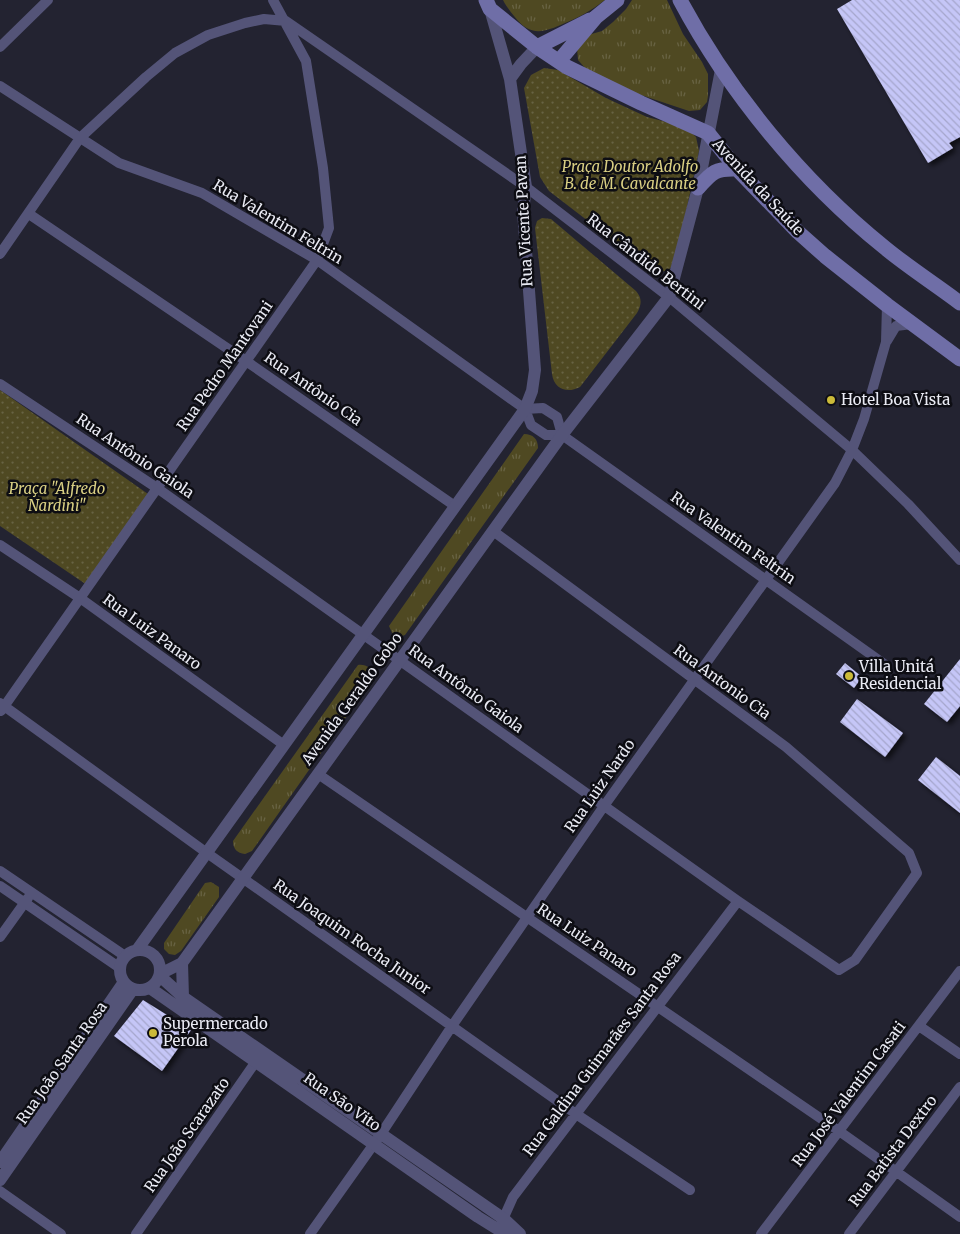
<svg xmlns="http://www.w3.org/2000/svg" width="960" height="1234" viewBox="0 0 960 1234" font-family="Merriweather,serif">
<style>
.grass{fill:url(#grass-tufts)}
.park{fill:url(#park-dots)}
.building{fill:url(#building-back-hatch);filter:url(#shadow)}
.lines{fill:none;stroke-linecap:round;stroke-linejoin:round}
.minor{stroke:#545478;stroke-width:10}
.tertiary{stroke:#545478;stroke-width:12}
.secondary{stroke:#6f6ea7;stroke-width:15}
.poi-dot{fill:#cbba39;stroke:#0d0d13;stroke-width:2}
.labels{text-anchor:middle;stroke-width:5;stroke-linejoin:round;paint-order:stroke}
.park-label{font-size:15px;font-style:italic;fill:#d9cf83;stroke:#0d0d13}
.street-label{font-size:15px;fill:#eaebf4;stroke:#0d0d13}
.poi-label{font-size:15px;fill:#eaebf4;stroke:#0d0d13;text-anchor:start}
</style>
<defs>
<pattern id="grass-tufts" width="24" height="20" patternUnits="userSpaceOnUse" patternTransform="scale(1.25)"><rect width="24" height="20" fill="#4f4922"/><path d="M3 7l-1-3M5 7V3M7 7l1-3M15 17l-1-3M17 17v-4M19 17l1-3" fill="none" stroke="#686343"/></pattern>
<pattern id="park-dots" width="8" height="8" patternUnits="userSpaceOnUse" patternTransform="scale(1.25)"><rect width="8" height="8" fill="#4f4922"/><path d="M2 2h.1M6 6h.1" fill="none" stroke="#686343" stroke-width="1.8" stroke-linecap="round"/></pattern>
<pattern id="building-back-hatch" width="6" height="6" patternUnits="userSpaceOnUse" patternTransform="scale(1.25)"><rect width="6" height="6" fill="#c5c6f7"/><path d="M-1 5l2 2M0 0l6 6M5-1l2 2" fill="none" stroke="#a5a6cc"/></pattern>
<filter id="shadow"><feDropShadow dx="3.5" dy="3.5" stdDeviation="2.5" flood-color="#0009"/></filter>
</defs>
<rect width="100%" height="100%" fill="#232331"/>
<!-- grass -->
<path class="grass" d="M503,0H605C592,10 580,17 565,23C543,33 530,37 514,16C510,11 506,6 503,0Z
M632,0H667L683,34L702,62L708,74V96L707,102L700,110L689,111L638,94L586,69L578,60L577,48L588,35L602,31L613,22L626,9Z
M524,434C533,434 538,439 538,448L405,635L399,637L393,635L389,626Z
M358,665C366,664 372,668 375,676L252,851L245,854C237,853 233,849 233,841Z
M211,882L219,887V897L181,951L175,955L169,954L164,949V943L205,883Z"/>
<!-- park -->
<path class="park" d="M544,68L558,70L606,98L647,117L686,127L696,137L699,151L675,263C669,271 663,273 653,271L549,191L540,177L524,88L531,75Z
M542,218L551,219L636,291C642,298 642,304 637,313L580,387C567,394 554,389 552,374L535,228L537,221Z
M0,390L148,494L87,585L0,526Z"/>
<!-- building -->
<path class="building" d="M852,0H960V137L949,143L953,148L928,163L837,9Z
M960,659V706L947,722L924,704Z
M845,663L862,677L854,688L836,674Z
M857,699L903,733L885,757L840,722Z
M936,757L960,776V813L918,780Z
M143,1000L191,1030L162,1071L114,1036Z"/>
<g class="lines">
<!-- minor -->
<path class="minor" d="M0,47L48,0
M0,86L119,163L202,193L317,260L525,409L531,425L546,435H562L887,666
M29,214L246,361L455,506
M0,254L80,138L146,77L175,53L208,35L245,23L264,19L286,21L526,187L669,297L852,450L908,504L960,560
M887,341L896,326L912,324
M0,384L157,488L738,901L839,970L855,960L917,873L909,853L786,747L493,531
M525,409L543,408L557,417L562,435
M0,545L80,598L284,745
M0,703L207,853L576,1114L690,1190
M1,711L317,260L329,228L323,168L306,61L273,0
M318,774L839,1131L960,1217
M0,871L125,956
M0,886L120,968
M0,937L28,898
M919,1026L960,1054
M0,1191L61,1234
M501,1224L513,1197L738,901
M136,1234L259,1057
M310,1234L381,1134L452,1026L604,806L835,483L852,450L864,419L886,342L887,305
M761,1234L960,971
M849,1234L960,1087"/>
<!-- tertiary -->
<path class="tertiary" d="M510,79L521,64L537,47
M120 970a20 20 0 1 1 40 0a20 20 0 1 1-40 0Z
M137,950L525,409L532,391L535,370L523,211L526,187L510,79L490,9
M182,963L183,997
M160,974L182,963L562,435L669,297L698,188L721,70
M160,976L183,997L504,1219L520,1234
M150,988L478,1217L499,1230L519,1234
M0,1162L124,982
M0,1180L133,989"/>
<!-- secondary -->
<path class="secondary" d="M486,0L490,9L537,47L567,67L641,103L708,133L737,169L798,232L825,256L887,305L960,359
M680,0C729,92 802,181 884,247C908,267 935,284 960,303
M537,47L590,20
M559,61L596,17L617,0
M698,188C712,172 716,168 737,169"/>
</g>
<!-- markers -->
<g class="poi-dot">
<circle cx="831" cy="400" r="5"/>
<circle cx="849" cy="676" r="5"/>
<circle cx="153" cy="1033" r="5"/>
</g>
<g class="labels">
<!-- park labels -->
<g class="park-label">
<text x="630" y="172">Praça Doutor Adolfo<tspan x="630" dy="17">B. de M. Cavalcante</tspan></text>
<text x="57" y="494">Praça "Alfredo<tspan x="57" dy="17">Nardini"</tspan></text>
</g>
<!-- street labels -->
<g class="street-label">
<text transform="translate(758 187) rotate(47)" y="5">Avenida da Saúde</text>
<text transform="translate(524 221) rotate(-93)" y="5">Rua Vicente Pavan</text>
<text transform="translate(278 222) rotate(31)" y="5">Rua Valentim Feltrin</text>
<text transform="translate(646 262) rotate(38)" y="5">Rua Cândido Bertini</text>
<text transform="translate(225 366) rotate(-55)" y="5">Rua Pedro Mantovani</text>
<text transform="translate(313 389) rotate(35)" y="5">Rua Antônio Cia</text>
<text transform="translate(135 456) rotate(34)" y="5">Rua Antônio Gaiola</text>
<text transform="translate(733 538) rotate(35)" y="5">Rua Valentim Feltrin</text>
<text transform="translate(152 632) rotate(36)" y="5">Rua Luiz Panaro</text>
<text transform="translate(722 682) rotate(36)" y="5">Rua Antonio Cia</text>
<text transform="translate(466 689) rotate(36)" y="5">Rua Antônio Gaiola</text>
<text transform="translate(352 699) rotate(-54)" y="5">Avenida Geraldo Gobo</text>
<text transform="translate(600 786) rotate(-55)" y="5">Rua Luiz Nardo</text>
<text transform="translate(352 937) rotate(35)" y="5">Rua Joaquim Rocha Junior</text>
<text transform="translate(587 940) rotate(34)" y="5">Rua Luiz Panaro</text>
<text transform="translate(602 1054) rotate(-53)" y="5">Rua Galdina Guimarães Santa Rosa</text>
<text transform="translate(62 1063) rotate(-55)" y="5">Rua João Santa Rosa</text>
<text transform="translate(849 1094) rotate(-53)" y="5">Rua José Valentim Casati</text>
<text transform="translate(342 1102) rotate(35)" y="5">Rua São Vito</text>
<text transform="translate(187 1135) rotate(-55)" y="5">Rua João Scarazato</text>
<text transform="translate(893 1151) rotate(-53)" y="5">Rua Batista Dextro</text>
</g>
<!-- poi labels -->
<g class="poi-label">
<text x="841" y="405">Hotel Boa Vista</text>
<text x="859" y="672">Villa Unitá<tspan x="859" dy="17">Residencial</tspan></text>
<text x="163" y="1029">Supermercado<tspan x="163" dy="17">Perola</tspan></text>
</g>
</g>
</svg>
